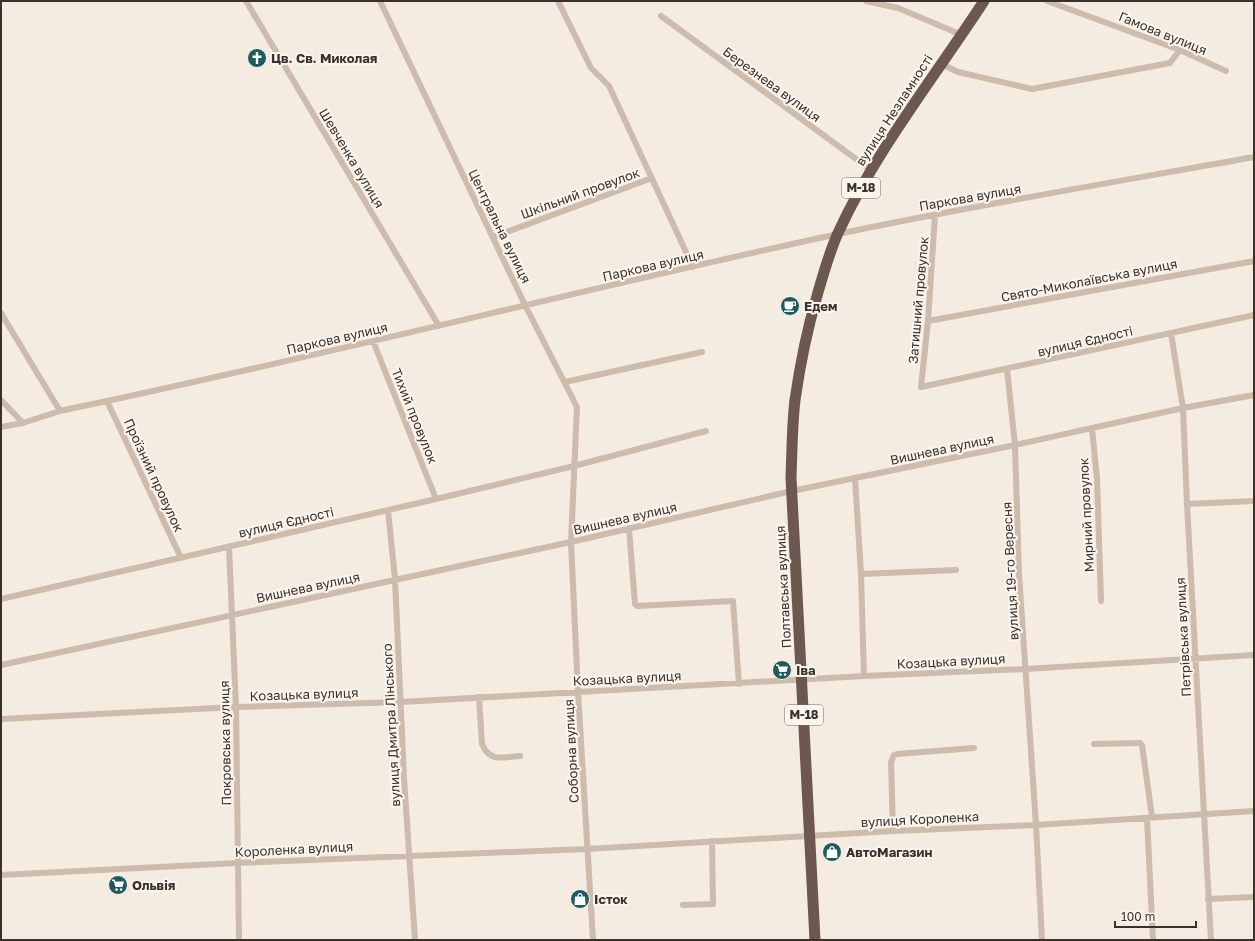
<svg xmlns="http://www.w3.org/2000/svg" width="1255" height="941" viewBox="0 0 1255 941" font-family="'Golos Text',sans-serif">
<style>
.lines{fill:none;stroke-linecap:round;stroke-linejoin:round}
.minor{stroke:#cdbbac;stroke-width:6}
.trunk{stroke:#6c584f;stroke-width:11}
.labels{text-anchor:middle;stroke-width:4;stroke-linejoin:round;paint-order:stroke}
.shield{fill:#fbf5ee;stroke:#756b66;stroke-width:1}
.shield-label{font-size:12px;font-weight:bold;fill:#3b302b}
.street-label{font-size:13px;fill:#3b302b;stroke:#fbf5ee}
.poi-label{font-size:13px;font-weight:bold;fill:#3b302b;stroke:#fbf5ee;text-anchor:start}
</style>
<rect width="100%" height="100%" fill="#f4ebe1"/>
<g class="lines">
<!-- minor -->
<path class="minor" d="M246,1L439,326
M380,1L525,305L577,407L571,542L578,692L593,940
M558,1L591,68L609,86L693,267
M866,1L898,8L962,35
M1047,1L1180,50L1226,71
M661,16L871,170
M941,64L958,72L1032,89L1170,63L1180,50
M935,215L928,321L921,387L1254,315
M493,237L652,178
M1,313L60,411
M928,321L1254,261
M1171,333L1183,408L1187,504L1211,940
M373,341L436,499
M1007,369L1015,445L1019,574L1036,825L1042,940
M565,382L702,352
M1,400L23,423
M107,401L181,558
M1,427L23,423L60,411C320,357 578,290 838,234C976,205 1115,182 1254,157
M1092,428L1097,479L1101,601
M855,478L861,574L864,676
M1187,504L1254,501
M388,510L395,579L404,778L415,940
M629,528L635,604L637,606L733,601L739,684
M229,547L236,707L239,940
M861,574L956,570
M1,599L436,499L574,466L706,431
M1,665L571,542L792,491L1015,445L1183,408L1254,395
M479,697L482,744C490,763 503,757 520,756
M1,719L236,707L401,702L864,676L1026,669L1254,655
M1094,744L1140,743L1142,745L1152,817
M1147,818L1153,940
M893,831L891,762L894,755L897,754L974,748
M1,875L238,863L587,849L893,831L1036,825L1254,811
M1208,899L1254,897
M683,905L713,904L712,841"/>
<!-- trunk -->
<path class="trunk" d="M815,940L791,478C792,452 792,426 795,400C800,365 807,330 817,296C823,275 829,253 838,233C876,150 934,78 984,1"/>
</g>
<!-- icons -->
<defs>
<g id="church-disc" transform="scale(1)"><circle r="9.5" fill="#1f5a5e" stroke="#fbf5ee"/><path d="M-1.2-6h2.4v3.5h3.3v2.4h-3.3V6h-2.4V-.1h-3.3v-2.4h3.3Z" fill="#fff"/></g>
<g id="cafe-disc" transform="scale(1)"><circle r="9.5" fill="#1f5a5e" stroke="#fbf5ee"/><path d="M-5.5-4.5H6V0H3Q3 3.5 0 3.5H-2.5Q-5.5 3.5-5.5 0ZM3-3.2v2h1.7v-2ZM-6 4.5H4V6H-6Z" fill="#fff"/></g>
<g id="supermarket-disc" transform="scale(1)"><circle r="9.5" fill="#1f5a5e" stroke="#fbf5ee"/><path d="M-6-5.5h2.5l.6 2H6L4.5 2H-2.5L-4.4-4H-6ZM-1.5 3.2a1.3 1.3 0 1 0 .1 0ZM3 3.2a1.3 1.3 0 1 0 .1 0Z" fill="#fff"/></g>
<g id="shop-disc" transform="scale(1)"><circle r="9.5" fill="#1f5a5e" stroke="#fbf5ee"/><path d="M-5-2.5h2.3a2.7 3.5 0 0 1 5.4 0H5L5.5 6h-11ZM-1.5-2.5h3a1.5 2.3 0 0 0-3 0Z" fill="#fff"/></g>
</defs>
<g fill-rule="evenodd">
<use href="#church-disc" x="257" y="58"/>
<use href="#cafe-disc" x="790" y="306"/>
<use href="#supermarket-disc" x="782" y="670"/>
<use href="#shop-disc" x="832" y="852"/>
<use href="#supermarket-disc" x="118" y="885"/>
<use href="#shop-disc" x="580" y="899"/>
</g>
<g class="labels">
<!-- shield labels -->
<g class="shield">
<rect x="842" y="178" width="38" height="20" rx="3"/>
<rect x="785" y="705" width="38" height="20" rx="3"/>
</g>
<g class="shield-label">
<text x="861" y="192">М-18</text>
<text x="804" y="719">М-18</text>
</g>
<!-- street labels -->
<g class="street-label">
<text transform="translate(1163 33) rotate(22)" y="5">Гамова вулиця</text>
<text transform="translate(772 84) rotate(36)" y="5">Березнева вулиця</text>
<text transform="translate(894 110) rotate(-57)" y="5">вулиця Незламності</text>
<text transform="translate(352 158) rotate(59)" y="5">Шевченка вулиця</text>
<text transform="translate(580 193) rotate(-20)" y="5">Шкільний провулок</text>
<text transform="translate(970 197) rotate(-10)" y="5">Паркова вулиця</text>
<text transform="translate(500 226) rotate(64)" y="5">Центральна вулиця</text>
<text transform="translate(653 265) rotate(-13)" y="5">Паркова вулиця</text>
<text transform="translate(1089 280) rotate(-11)" y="5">Свято-Миколаївська вулиця</text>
<text transform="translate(918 300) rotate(-85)" y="5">Затишний провулок</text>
<text transform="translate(337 338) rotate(-13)" y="5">Паркова вулиця</text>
<text transform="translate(1085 341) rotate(-13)" y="5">вулиця Єдності</text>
<text transform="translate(415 416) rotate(68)" y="5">Тихий провулок</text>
<text transform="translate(942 449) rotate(-12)" y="5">Вишнева вулиця</text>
<text transform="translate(154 475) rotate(65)" y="5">Проїзний провулок</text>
<text transform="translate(1086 515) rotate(-93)" y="5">Мирний провулок</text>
<text transform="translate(625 518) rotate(-13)" y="5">Вишнева вулиця</text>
<text transform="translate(286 522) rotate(-13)" y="5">вулиця Єдності</text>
<text transform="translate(1010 571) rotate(-93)" y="5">вулиця 19-го Вересня</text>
<text transform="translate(308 587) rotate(-12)" y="5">Вишнева вулиця</text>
<text transform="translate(783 587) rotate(-93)" y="5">Полтавська вулиця</text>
<text transform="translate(1183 637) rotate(-93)" y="5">Петрівська вулиця</text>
<text transform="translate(951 661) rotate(-3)" y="5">Козацька вулиця</text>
<text transform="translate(627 678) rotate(-3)" y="5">Козацька вулиця</text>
<text transform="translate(304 694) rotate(-2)" y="5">Козацька вулиця</text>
<text transform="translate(391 725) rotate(-93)" y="5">вулиця Дмитра Лінського</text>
<text transform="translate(225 743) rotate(-91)" y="5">Покровська вулиця</text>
<text transform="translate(571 751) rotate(-93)" y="5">Соборна вулиця</text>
<text transform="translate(920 819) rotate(-3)" y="5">вулиця Короленка</text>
<text transform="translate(294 849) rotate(-3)" y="5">Короленка вулиця</text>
</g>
<!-- poi labels -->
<g class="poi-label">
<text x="271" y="63">Цв. Св. Миколая</text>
<text x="804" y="311">Едем</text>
<text x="796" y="675">Іва</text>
<text x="846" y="857">АвтоМагазин</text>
<text x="132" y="890">Ольвія</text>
<text x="594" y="904">Істок</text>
</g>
</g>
<!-- border -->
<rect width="1255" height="941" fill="none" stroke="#3b302b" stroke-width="4"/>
<!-- scale -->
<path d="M1115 921v6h81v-6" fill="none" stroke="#3b302b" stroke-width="2"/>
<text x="1121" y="921" font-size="12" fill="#3b302b" stroke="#fbf5ee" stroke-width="3" paint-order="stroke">100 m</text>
</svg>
